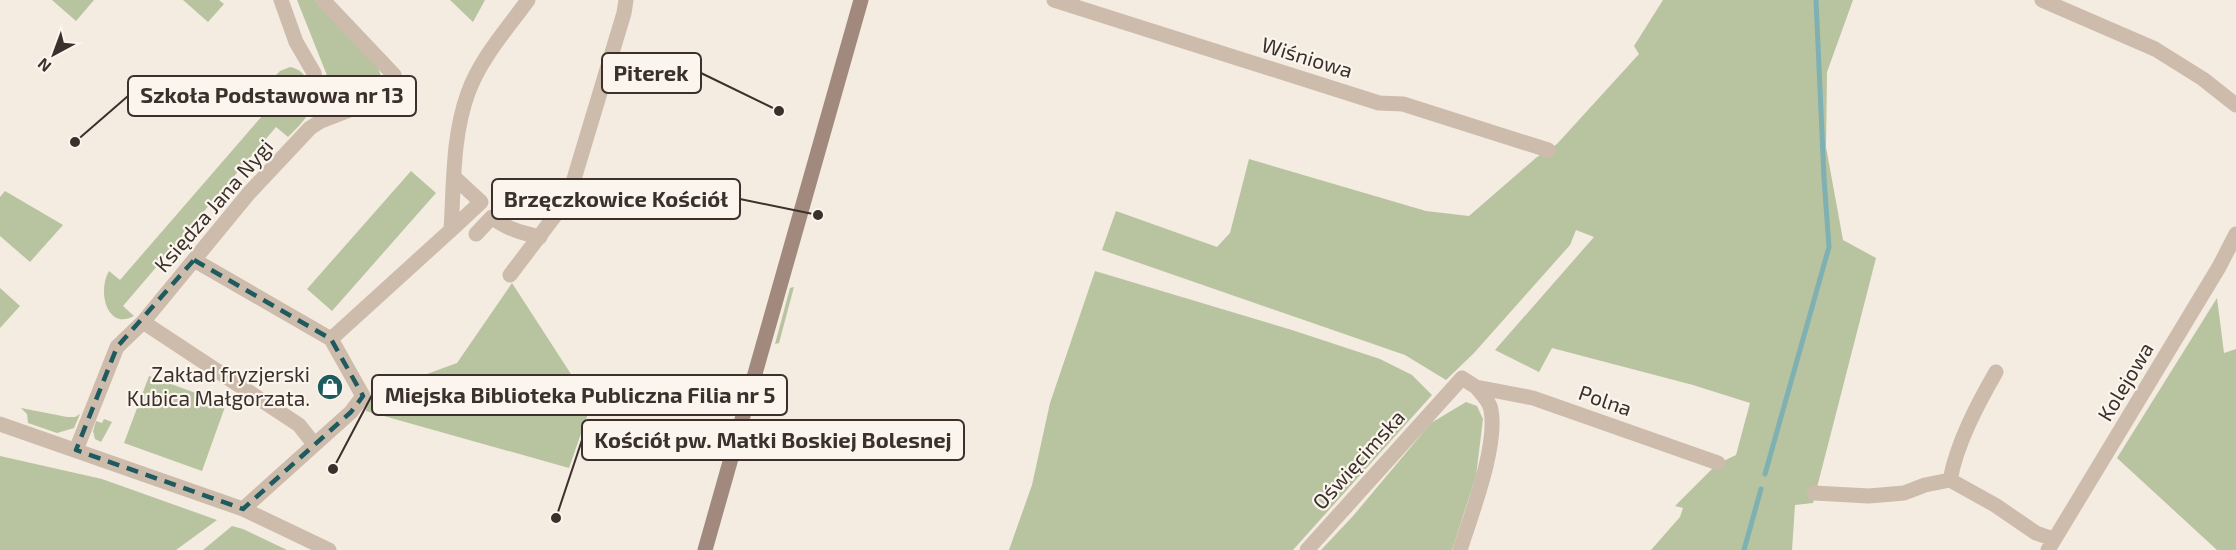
<svg xmlns="http://www.w3.org/2000/svg" width="2236" height="550" viewBox="0 0 2236 550" font-family="'Exo 2',sans-serif">
<style>
.green{fill:#b8c4a0}
.lines{fill:none;stroke-linecap:round;stroke-linejoin:round}
.stream{stroke:#7fb0b2;stroke-width:5}
.street{stroke:#cdbbac;stroke-width:15}
.secondary{stroke:#a18a7d;stroke-width:15}
.marked{fill:none;stroke:#1f5a5e;stroke-width:4.5;stroke-dasharray:12 8;stroke-linejoin:round}
.labels{text-anchor:middle;stroke-width:4.5;stroke-linejoin:round;paint-order:stroke}
.street-label{font-size:21px;fill:#3b302b;stroke:#fbf5ee}
.poi-label{font-size:21px;fill:#3b302b;stroke:#fbf5ee;text-anchor:end}
.leader{fill:none;stroke:#3b302b;stroke-width:2}
.callout-dot{fill:#3b302b;stroke:#fbf5ee;stroke-width:2}
.callout{fill:#fbf5ee;stroke:#3b302b;stroke-width:2}
.callout-label{font-size:22px;text-anchor:middle;font-weight:bold;fill:#3b302b}
</style>
<rect width="100%" height="100%" fill="#f4ebe1"/>
<!-- green -->
<path class="green" d="M52,0H94L76,21Z
M183,0H219L224,4L208,22Z
M297,0H315L378,68L382,78L379,87L340,108Z
M450,0H485L473,22Z
M1663,0H1853L1827,72L1826,147L1843,240L1876,258L1813,503L1795,505L1792,550H1651L1680,517L1683,508L1675,506L1717,464L1736,455L1750,403L1693,385L1552,348L1539,372L1495,350L1594,237L1576,230L1570,245L1474,353L1446,380L1405,355L1102,250L1116,211L1217,247L1230,233L1249,159L1426,211L1469,216L1537,157L1557,144L1639,54L1634,46Z
M290,67C309,70 315,94 309,111C306,120 295,130 288,137L276,127L123,306L134,316C107,331 97,291 109,271L120,280L288,86L276,75L280,71Z
M411,171L436,193L332,311L307,289Z
M5,191L63,225L30,262L0,236V197Z
M1095,271L1292,330L1380,359L1412,375L1432,395L1293,550H1009L1032,485L1050,403Z
M512,283L591,405L569,468L366,411L367,401L405,382L457,363Z
M794,287L779,343L775,344L790,288Z
M0,288L20,306L0,328Z
M2217,298L2224,353L2236,349V550H2217L2117,458Z
M149,376L226,404L202,471L124,443Z
M1466,402L1477,406L1483,419L1476,476L1452,550H1321L1353,516L1431,423Z
M21,408L67,417H75L80,414L74,428L57,433L28,423L27,414Z
M104,419L112,422L101,442L95,439L93,431L96,421L102,423Z
M0,456L102,479L217,520L176,550H0Z
M232,526L243,529L287,550H203Z"/>
<g class="lines">
<!-- stream -->
<path class="stream" d="M1765,474L1829,247L1824,178L1816,0
M1744,550L1761,489"/>
<!-- street -->
<path class="street" d="M281,0L296,42L314,73L319,100L321,121L310,128L249,193L143,322L299,425L314,444
M1054,0L1379,103L1403,104L1548,150
M2042,0L2155,49L2203,79L2236,105
M321,121L378,99L394,75L323,0
M451,230L481,202L454,177
M476,234L492,217C506,229 523,233 540,237
M194,260L331,339L451,230C454,185 452,137 468,93C480,59 507,29 528,0
M510,275L557,213L571,189L624,13L626,0
M0,424L243,509L329,550
M76,450L117,347L143,322
M1950,480C1957,443 1977,405 1996,372
M1814,493L1869,496L1904,493L1925,485L1950,480L1995,505L2036,533L2053,539
M243,509L351,412L363,396L331,339
M1307,550L1462,378L1476,387L1533,398L1718,463
M1460,550C1471,515 1498,446 1491,410C1490,402 1481,393 1476,387
M2048,550L2219,267L2236,234"/>
<!-- secondary -->
<path class="secondary" d="M705,550L861,0"/>
</g>
<!-- marked area -->
<path class="marked" d="M194,260L331,339L363,396L351,412L243,509L76,450L117,347Z"/>
<!-- icons -->
<defs>
<g id="shop-disc" transform="scale(1.35)"><circle r="9.5" fill="#1f5a5e" stroke="#fbf5ee"/><path d="M-5-2.5h2.3a2.7 3.5 0 0 1 5.4 0H5L5.5 6h-11ZM-1.5-2.5h3a1.5 2.3 0 0 0-3 0Z" fill="#fff"/></g>
</defs>
<g fill-rule="evenodd">
<use href="#shop-disc" x="330" y="387"/>
</g>
<g class="labels">
<!-- street labels -->
<g class="street-label">
<text transform="translate(1307 58) rotate(17)" y="7">Wiśniowa</text>
<text transform="translate(214 206) rotate(-49)" y="7">Księdza Jana Nygi</text>
<text transform="translate(2126 382) rotate(-59)" y="7">Kolejowa</text>
<text transform="translate(1605 401) rotate(19)" y="7">Polna</text>
<text transform="translate(1359 460) rotate(-48)" y="7">Oświęcimska</text>
</g>
<!-- poi labels -->
<g class="poi-label">
<text x="310" y="382">Zakład fryzjerski<tspan x="310" dy="24">Kubica Małgorzata.</tspan></text>
</g>
</g>
<!-- callouts -->
<path class="leader" d="M779 111L701 73M75 142L128 96M818 215L740 199M333 469L372 395M556 518L582 440"/>
<g class="callout-dot">
<circle cx="779" cy="111" r="6"/>
<circle cx="75" cy="142" r="6"/>
<circle cx="818" cy="215" r="6"/>
<circle cx="333" cy="469" r="6"/>
<circle cx="556" cy="518" r="6"/>
</g>
<g class="callout">
<rect x="602" y="53" width="99" height="40" rx="6"/>
<rect x="128" y="76" width="288" height="40" rx="6"/>
<rect x="492" y="179" width="248" height="40" rx="6"/>
<rect x="372" y="375" width="415" height="40" rx="6"/>
<rect x="582" y="420" width="382" height="40" rx="6"/>
</g>
<g class="callout-label">
<text x="651" y="81">Piterek</text>
<text x="272" y="103">Szkoła Podstawowa nr 13</text>
<text x="616" y="207">Brzęczkowice Kościół</text>
<text x="580" y="403">Miejska Biblioteka Publiczna Filia nr 5</text>
<text x="773" y="448">Kościół pw. Matki Boskiej Bolesnej</text>
</g>
<!-- north arrow -->
<g transform="translate(54 54) rotate(221)" stroke="#fbf5ee" stroke-width="4.5" paint-order="stroke">
<path d="M0-4.5L10 22L0 15L-10 22Z" fill="#3b302b"/>
<text y="-9" font-size="16" font-weight="bold" text-anchor="middle" fill="#3b302b">N</text>
</g>
</svg>
